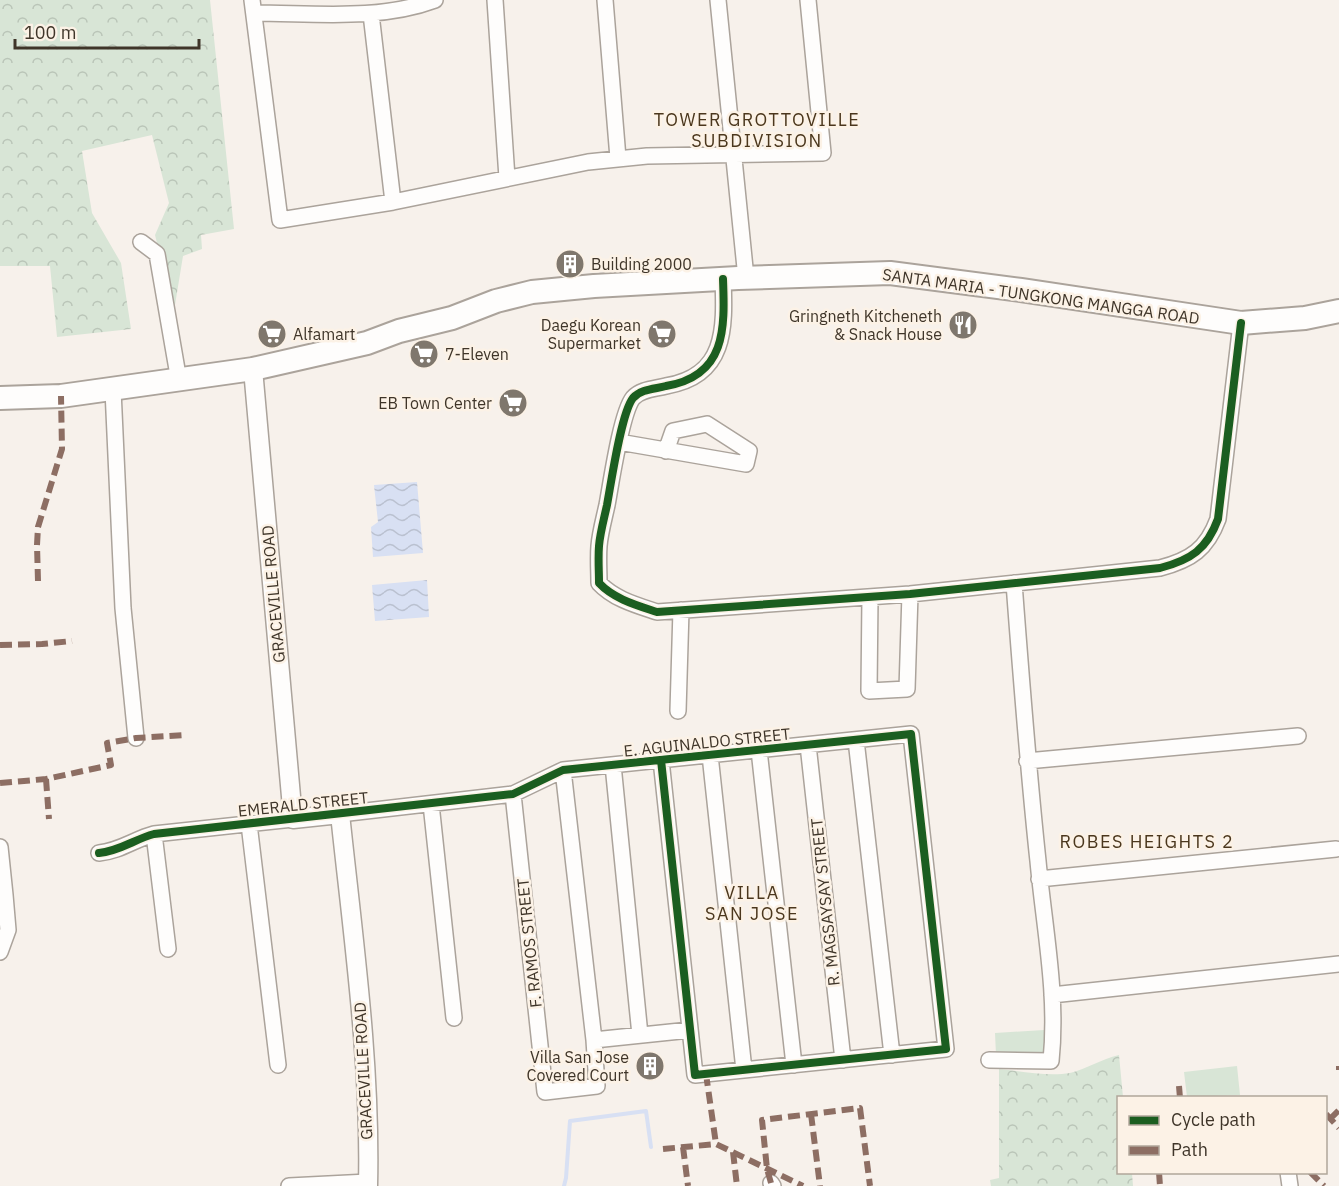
<svg xmlns="http://www.w3.org/2000/svg" width="1339" height="1186" viewBox="0 0 1339 1186" font-family="'IBM Plex Sans',sans-serif">
<style>
.forest{fill:url(#forest-crowns)}
.pitch{fill:#d8e5d6}
.water{fill:url(#water-waves)}
.lines{fill:none;stroke-linecap:round;stroke-linejoin:round}
.stream{stroke:#d8e0f3;stroke-width:4}
.minor-casing{stroke:#aba39b;stroke-width:18}
.tertiary-casing{stroke:#aba39b;stroke-width:21}
.primary-casing{stroke:#aba39b;stroke-width:26}
.minor{stroke:#fefdfc;stroke-width:15}
.tertiary{stroke:#fefdfc;stroke-width:18}
.primary{stroke:#fefdfc;stroke-width:22}
.quiet{stroke:#8d6e63;stroke-width:6;stroke-dasharray:12 6;stroke-linecap:butt}
.cycleway-casing{stroke:#fcf2e6;stroke-width:11}
.cycleway{stroke:#1b5e20;stroke-width:8}
.labels{text-anchor:middle;stroke-width:5;stroke-linejoin:round;paint-order:stroke}
.poi-label{font-size:16px;fill:#3f3529;stroke:#fcf2e6;text-anchor:end}
.street-label{font-size:16px;fill:#3f3529;stroke:#fcf2e6}
.neighbourhood-label{font-size:18px;letter-spacing:1.5px;fill:#4b371d;stroke:#fcf2e6}
</style>
<defs>
<pattern id="forest-crowns" width="20" height="18" patternUnits="userSpaceOnUse" patternTransform="scale(1.5)"><rect width="20" height="18" fill="#d8e5d6"/><path d="M2 6a3 3 0 1 1 6 0M12 15a3 3 0 1 1 6 0" fill="none" stroke="#bac5b8"/></pattern>
<pattern id="water-waves" width="16" height="10" patternUnits="userSpaceOnUse" patternTransform="scale(1.5)"><rect width="16" height="10" fill="#d8e0f3"/><path d="M0 5q4-4 8 0t8 0" fill="none" stroke="#bac1d0"/></pattern>
</defs>
<rect width="100%" height="100%" fill="#f7f1eb"/>
<!-- forest -->
<path class="forest" d="M0,0H210L234,229L201,235L202,249L183,256L174,311L155,235L169,203L152,135L82,151L92,213L121,263L131,329L57,337L50,266H0Z
M1119,1055L1123,1097L1118,1098V1172L1132,1173L1133,1186H991L990,1180L999,1178V1069C1022,1071 1048,1077 1070,1073C1087,1069 1101,1059 1119,1055Z"/>
<!-- pitch -->
<path class="pitch" d="M1044,1030L1045,1052L996,1055L995,1033Z
M1237,1066L1240,1095L1187,1097L1184,1072Z"/>
<!-- water -->
<path class="water" d="M417,482L423,553L373,557L371,527L378,522L374,485Z
M427,580L429,617L375,621L372,585Z"/>
<g class="lines">
<!-- stream -->
<path class="stream" d="M564,1186L566,1178L570,1121L646,1111L651,1147"/>
<!-- minor casing -->
<g class="minor-casing">
<path id="minor" d="M252,0L280,220L393,202L588,162L647,156L823,153L808,0
M495,0L507,178
M605,0L618,158
M718,0L746,278
M254,13C313,13 379,21 435,0
M371,14L393,202
M141,242L157,254L179,381
M723,279C725,329 726,376 666,386C655,389 641,389 633,398C621,413 611,484 607,505C604,519 600,533 599,546C598,558 599,571 599,583C614,599 636,605 657,612L910,594L1160,568C1191,560 1207,549 1218,519L1241,323
M113,390L123,608L136,738
M619,442L746,464L749,451L707,424L673,431L666,451
M870,597L869,691L907,689L910,594
M678,711L681,610
M856,740L892,1055
M808,745L843,1060
M759,750L794,1065
M710,755L744,1070
M1027,761L1298,736
M613,765L640,1035
M513,794L545,1092L597,1086L594,1040L563,770
M431,804L454,1018
M340,814L513,794L563,770L911,734L946,1049L695,1075L661,760
M249,824L278,1065
M154,834L168,949
M0,847L5,895L0,896
M99,853C120,851 135,839 154,834L293,819
M1039,879L1336,849
M0,952L8,930L5,895
M1052,995L1339,964
M594,1040L690,1030
M989,1060L1051,1061C1058,994 1044,927 1038,861C1028,768 1021,676 1014,583
M1288,1172L1290,1186
M771,1183L773,1186
M289,1186L368,1182"/>
</g>
<!-- tertiary casing -->
<g class="tertiary-casing">
<path id="tertiary" d="M253,369L293,819L340,814C353,937 371,1062 368,1186"/>
</g>
<!-- primary casing -->
<g class="primary-casing">
<path id="primary" d="M0,398L61,396L253,369L367,343L399,331L452,318L496,301L532,292L594,286L738,278L890,273L1021,290L1241,323L1305,318L1339,311"/>
</g>
<!-- minor -->
<use href="#minor" class="minor"/>
<!-- tertiary -->
<use href="#tertiary" class="tertiary"/>
<!-- primary -->
<use href="#primary" class="primary"/>
<!-- quiet -->
<path class="quiet" d="M38,581L37,545L38,527L62,449L61,396
M0,645L42,644L72,641
M46,779L49,819
M0,783L46,779L111,765L107,743L136,738L186,735
M1339,1066V1070
M706,1074L716,1144
M1179,1086L1180,1098
M811,1114L820,1186
M1326,1114L1339,1128
M1330,1119L1339,1110
M683,1147L688,1186
M663,1149L716,1144L803,1186
M733,1152L737,1186
M1159,1172L1160,1186
M1310,1172L1324,1186
M771,1183L767,1169L762,1120L860,1108L870,1186"/>
<!-- cycleway casing -->
<g class="cycleway-casing">
<path id="cycleway" d="M723,279C725,329 726,376 666,386C655,389 641,389 633,398C621,413 611,484 607,505C604,519 600,533 599,546C598,558 599,571 599,583C614,599 636,605 657,612L910,594L1160,568C1191,560 1207,549 1218,519L1241,323
M99,853C120,851 135,839 154,834L513,794L563,770L911,734L946,1049L695,1075L661,760"/>
</g>
<!-- cycleway -->
<use href="#cycleway" class="cycleway"/>
</g>
<!-- icons -->
<defs>
<g id="building-disc" transform="scale(1.5)"><circle r="9.5" fill="#7f776d" stroke="#fcf2e6"/><path d="M-4-6H4V6H1V3H-1V6H-4ZM-2.5-4.3h1.7v1.8h-1.7ZM.8-4.3h1.7v1.8H.8ZM-2.5-1h1.7V.8h-1.7ZM.8-1h1.7V.8H.8Z" fill="#fff"/></g>
<g id="restaurant-disc" transform="scale(1.5)"><circle r="9.5" fill="#7f776d" stroke="#fcf2e6"/><path d="M-5-6h1v4h1v-4h1v4h1v-4h1v5L-1.5 .5V6h-2V.5L-5-1ZM5-6V6H3V1.5H1.5Q1.5-4 5-6Z" fill="#fff"/></g>
<g id="supermarket-disc" transform="scale(1.5)"><circle r="9.5" fill="#7f776d" stroke="#fcf2e6"/><path d="M-6-5.5h2.5l.6 2H6L4.5 2H-2.5L-4.4-4H-6ZM-1.5 3.2a1.3 1.3 0 1 0 .1 0ZM3 3.2a1.3 1.3 0 1 0 .1 0Z" fill="#fff"/></g>
</defs>
<g fill-rule="evenodd">
<use href="#building-disc" x="570" y="264"/>
<use href="#restaurant-disc" x="963" y="325"/>
<use href="#supermarket-disc" x="272" y="334"/>
<use href="#supermarket-disc" x="662" y="334"/>
<use href="#supermarket-disc" x="424" y="354"/>
<use href="#supermarket-disc" x="513" y="403"/>
<use href="#building-disc" x="650" y="1066"/>
</g>
<g class="labels">
<!-- poi labels -->
<g class="poi-label">
<text x="591" y="270" text-anchor="start">Building 2000</text>
<text x="942" y="322">Gringneth Kitcheneth<tspan x="942" dy="18">&amp; Snack House</tspan></text>
<text x="641" y="331">Daegu Korean<tspan x="641" dy="18">Supermarket</tspan></text>
<text x="293" y="340" text-anchor="start">Alfamart</text>
<text x="445" y="360" text-anchor="start">7-Eleven</text>
<text x="492" y="409">EB Town Center</text>
<text x="629" y="1063">Villa San Jose<tspan x="629" dy="18">Covered Court</tspan></text>
</g>
<!-- street labels -->
<g class="street-label">
<text transform="translate(1041 296) rotate(8)" y="6">SANTA MARIA - TUNGKONG MANGGA ROAD</text>
<text transform="translate(273 594) rotate(-95)" y="6">GRACEVILLE ROAD</text>
<text transform="translate(707 742) rotate(-6)" y="6">E. AGUINALDO STREET</text>
<text transform="translate(303 804) rotate(-6)" y="6">EMERALD STREET</text>
<text transform="translate(825 902) rotate(-96)" y="6">R. MAGSAYSAY STREET</text>
<text transform="translate(529 943) rotate(-96)" y="6">F. RAMOS STREET</text>
<text transform="translate(363 1071) rotate(-93)" y="6">GRACEVILLE ROAD</text>
</g>
<!-- neighbourhood labels -->
<g class="neighbourhood-label">
<text x="757" y="126">TOWER GROTTOVILLE<tspan x="757" dy="21">SUBDIVISION</tspan></text>
<text x="1147" y="848">ROBES HEIGHTS 2</text>
<text x="752" y="899">VILLA<tspan x="752" dy="21">SAN JOSE</tspan></text>
</g>
</g>
<!-- legend -->
<rect x="1117" y="1096" width="210" height="78" fill="#fcf2e6" stroke="#b0a69a" stroke-width="1.5"/>
<rect x="1129" y="1116" width="30" height="9" fill="#1b5e20" stroke="#b0a69a" stroke-width="1.5"/>
<text x="1171" y="1126" font-size="18" fill="#3f3529">Cycle path</text>
<rect x="1129" y="1146" width="30" height="9" fill="#8d6e63" stroke="#b0a69a" stroke-width="1.5"/>
<text x="1171" y="1156" font-size="18" fill="#3f3529">Path</text>
<!-- scale -->
<path d="M15 39v9h184v-9" fill="none" stroke="#3f3529" stroke-width="3"/>
<text x="24" y="39" font-size="18" fill="#3f3529" stroke="#fcf2e6" stroke-width="4.5" paint-order="stroke">100 m</text>
</svg>
